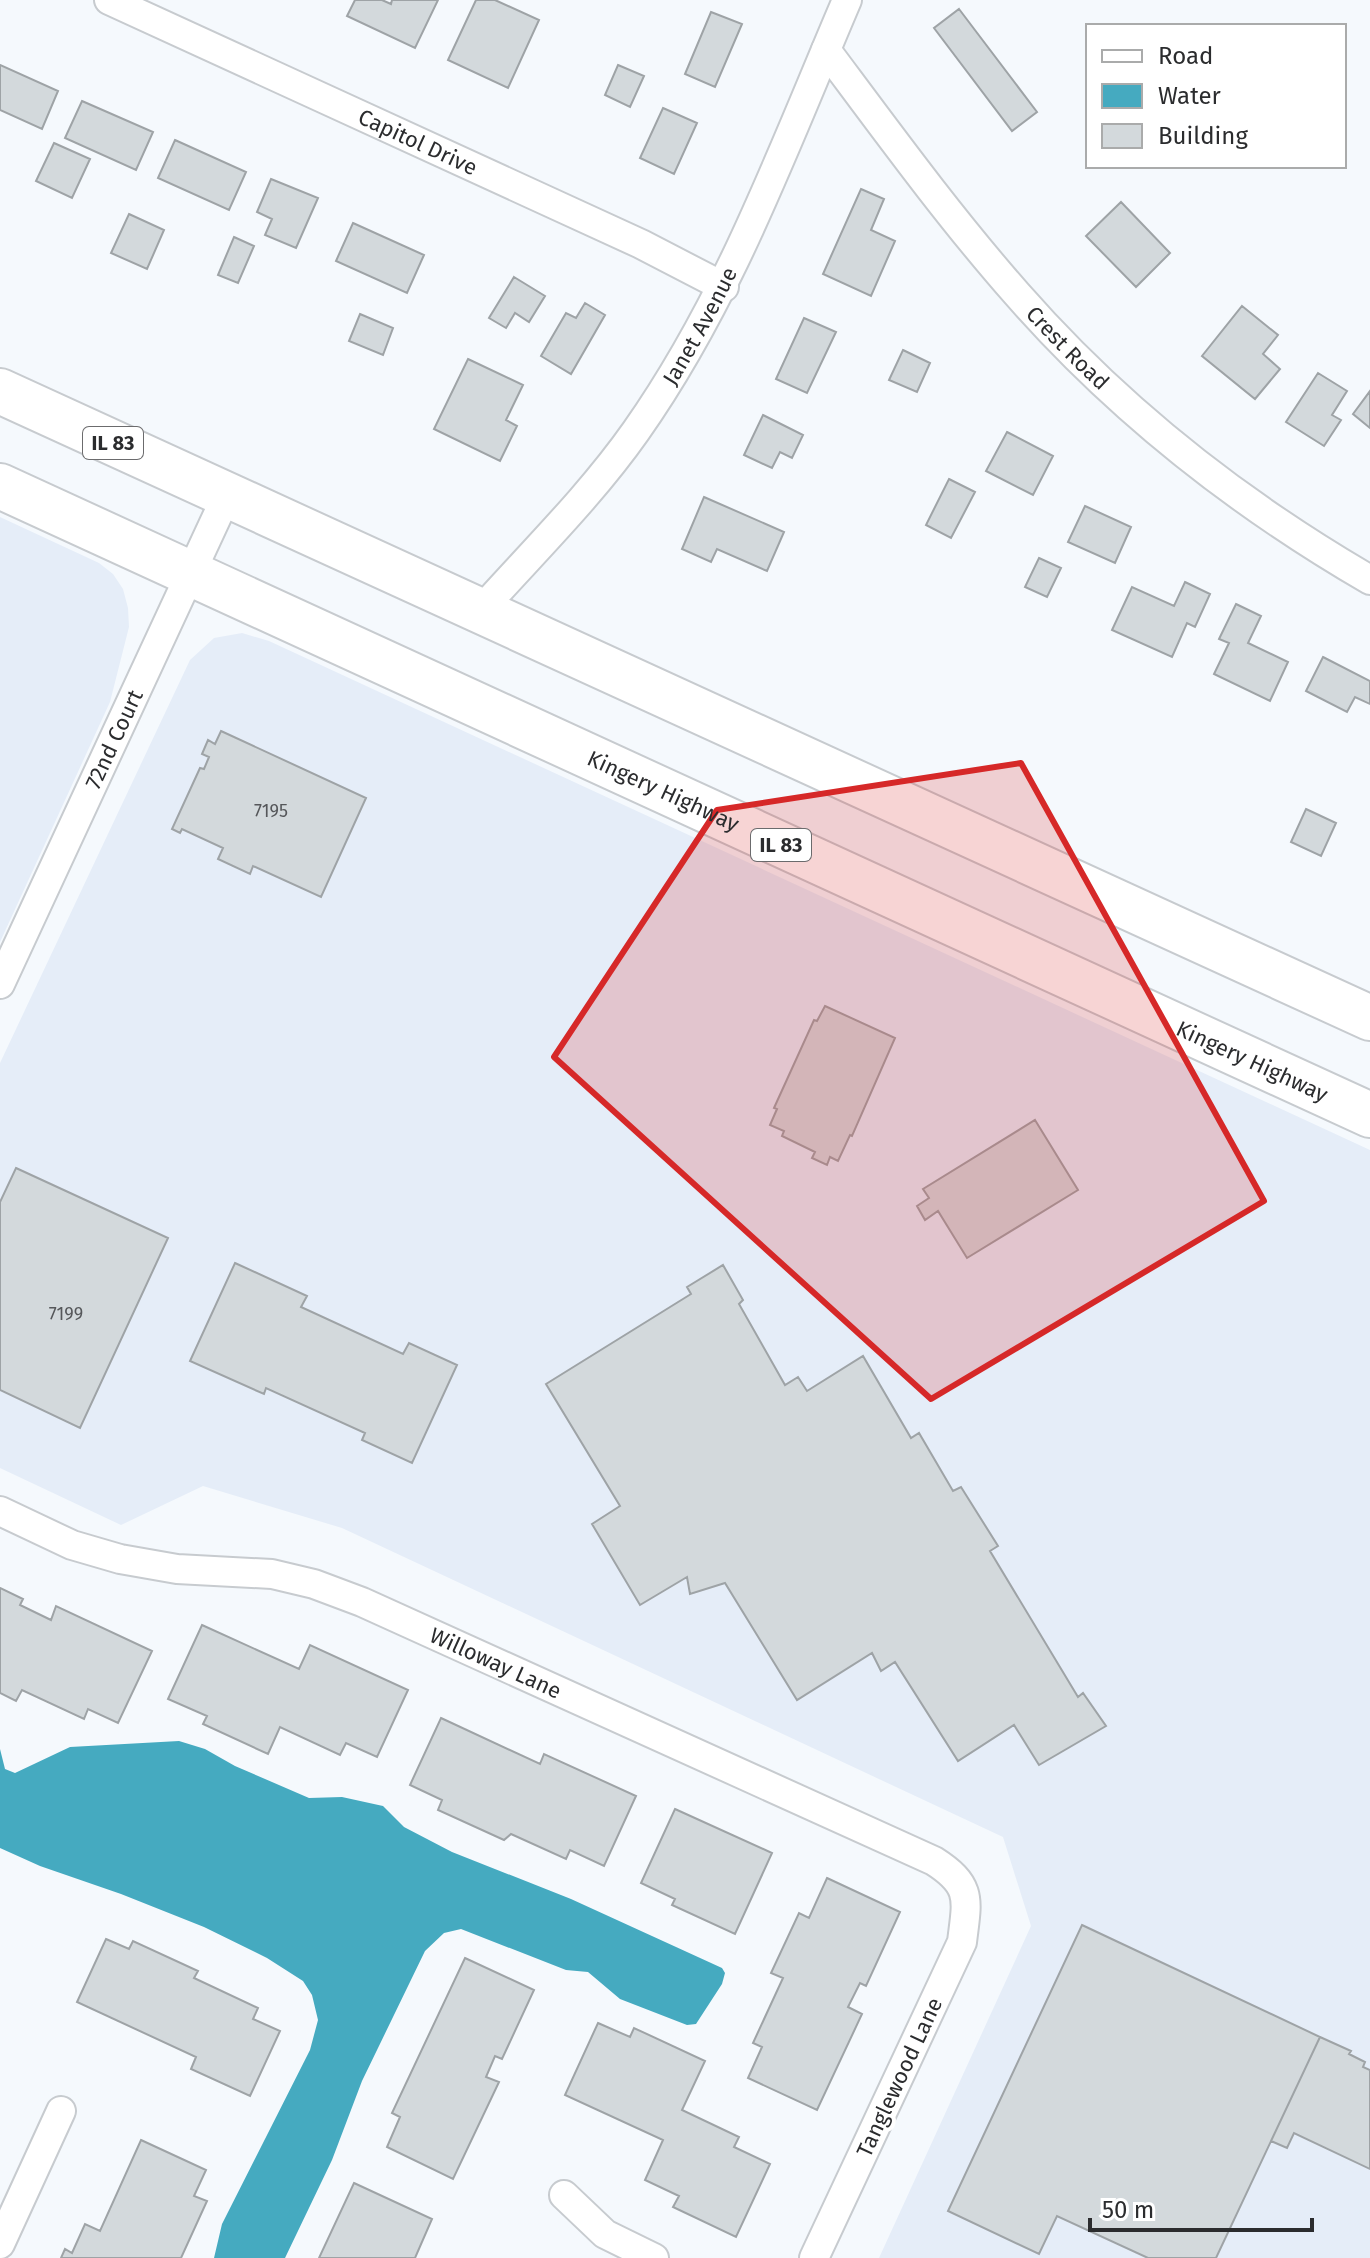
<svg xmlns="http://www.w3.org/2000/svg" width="1370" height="2258" viewBox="0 0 1370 2258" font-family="'Fira Sans',sans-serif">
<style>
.built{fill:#e5edf8}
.water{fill:#45aac0}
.building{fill:#d3d9dc;stroke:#9ea3a6;stroke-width:2}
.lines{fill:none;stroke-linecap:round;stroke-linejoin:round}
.street-casing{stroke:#c7cbcf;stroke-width:32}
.highway-casing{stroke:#c7cbcf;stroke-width:48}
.street{stroke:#fff;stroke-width:28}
.highway{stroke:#fff;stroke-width:44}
.marked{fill:#d62828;fill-opacity:0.2;stroke:#d62828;stroke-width:6;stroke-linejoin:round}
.labels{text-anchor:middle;stroke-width:8;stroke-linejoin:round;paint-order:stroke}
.number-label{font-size:18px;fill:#55575a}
.shield{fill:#fff;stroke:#6b6b6d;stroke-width:2}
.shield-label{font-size:20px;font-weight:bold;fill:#2b2c2e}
.street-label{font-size:22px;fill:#2b2c2e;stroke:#fff}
</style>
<rect width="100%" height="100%" fill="#f5f9fd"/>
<!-- built -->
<path class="built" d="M0,517L99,563L113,574L123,589L128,608L129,627L110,702L0,942Z
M242,633L269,641L1370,1150V2258H879L1031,1926L1003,1837L342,1528L203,1486L121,1525L0,1468V1063L190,660L214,638Z"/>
<!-- water -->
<path class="water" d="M179,1741L205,1749L235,1766L309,1798L342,1797L383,1806L404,1827L452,1852L571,1899L722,1968L725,1973L722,1984L696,2024L687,2025L620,1999L588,1972L566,1970L461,1929L444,1933L425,1951L362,2081L332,2160L285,2258H214L222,2224L310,2050L318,2020L312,1995L303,1981L267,1958L204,1927L121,1894L40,1866L0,1848V1749L5,1769L15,1773L70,1747Z"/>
<!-- building -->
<path class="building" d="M355,0H382L391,4L392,0H438L415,48L347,16Z
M476,0H495L539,20L508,88L448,60Z
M959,9L1037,112L1012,131L934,28Z
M711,12L742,24L715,87L685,74Z
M0,65L58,91L42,129L0,110Z
M618,65L644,76L630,107L605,95Z
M82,101L153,132L136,170L65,138Z
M663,108L697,123L674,174L640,158Z
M175,140L246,172L229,210L158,178Z
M54,143L90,159L72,198L36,181Z
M271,179L318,198L296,248L265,235L272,219L257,212Z
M861,189L884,199L871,230L895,241L871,296L823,274Z
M1121,202L1170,253L1136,287L1086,236Z
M129,214L164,230L147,269L111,253Z
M353,223L424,255L407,293L336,261Z
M234,237L254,246L238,283L218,275Z
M514,277L545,296L529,322L515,313L506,328L489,318Z
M585,303L605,315L571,374L541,356L566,313L576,318Z
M1242,306L1278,335L1263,354L1280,369L1255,399L1202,356Z
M360,314L393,328L383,355L349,341Z
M804,318L836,332L807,393L776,379Z
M903,350L930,363L917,392L889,380Z
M468,359L523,385L506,420L517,426L500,461L434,429Z
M1318,373L1347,391L1332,415L1341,420L1324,446L1286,422Z
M1370,391V428L1353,414Z
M763,415L803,435L792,458L780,452L772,468L744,455Z
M1007,432L1053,456L1033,495L986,471Z
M949,479L975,492L951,538L926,525Z
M704,497L784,532L767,571L717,549L711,562L682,549Z
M1085,506L1131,527L1115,563L1068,542Z
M1039,558L1061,568L1047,597L1025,587Z
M1185,582L1210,594L1195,627L1187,623L1172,657L1112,630L1132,587L1174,606Z
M1236,604L1261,616L1248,643L1288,662L1270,701L1214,674L1229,643L1219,639Z
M1323,657L1370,681V704L1355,697L1347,712L1306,691Z
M221,731L366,798L321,897L253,866L250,874L218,859L223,848L182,829L180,833L172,829L200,768L204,769L209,757L202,754L208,740L215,744Z
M1306,809L1336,823L1321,856L1291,842Z
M825,1006L895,1038L852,1136L850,1135L838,1161L830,1157L827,1165L812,1158L815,1152L782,1136L784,1131L770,1125L777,1109L774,1108L814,1020L817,1021Z
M1035,1120L1078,1190L967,1258L938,1211L925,1220L917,1206L929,1198L923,1189Z
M16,1168L168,1238L80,1428L0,1390V1202Z
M235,1263L307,1296L301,1307L403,1354L409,1343L457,1365L412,1463L362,1440L365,1433L266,1388L264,1394L190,1361Z
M723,1265L743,1300L739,1304L785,1385L798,1377L807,1391L863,1356L911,1438L919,1433L953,1491L961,1487L998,1546L990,1551L1078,1697L1083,1693L1106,1726L1039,1765L1014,1725L958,1761L895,1662L881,1671L872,1653L797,1700L725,1583L690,1594L687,1577L640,1605L592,1524L620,1506L546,1384L691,1294L687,1287Z
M0,1588L23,1599L20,1605L51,1620L56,1606L152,1651L118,1723L88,1709L84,1719L22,1690L16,1701L0,1693Z
M202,1625L299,1669L310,1645L408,1690L377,1757L346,1743L340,1755L280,1727L268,1754L203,1724L207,1716L168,1699Z
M441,1718L540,1764L544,1754L636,1796L604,1866L570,1850L566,1859L511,1834L504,1840L438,1810L442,1800L410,1785Z
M675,1809L772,1853L735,1934L672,1905L675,1899L641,1883Z
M827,1878L900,1912L866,1986L860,1983L848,2007L862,2014L817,2110L748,2078L762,2047L753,2043L783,1978L771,1973L799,1913L809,1918Z
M1082,1925L1320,2037L1216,2258H1148L1057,2216L1039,2254L948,2211Z
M106,1939L129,1949L133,1941L198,1971L194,1978L258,2008L253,2019L280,2031L250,2096L191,2069L196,2057L77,2002Z
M465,1958L534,1990L502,2059L495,2056L486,2077L499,2082L453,2179L387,2147L400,2117L392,2113Z
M598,2023L630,2037L634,2028L705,2061L682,2110L739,2137L734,2147L770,2164L736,2237L673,2207L679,2196L645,2180L663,2140L565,2095Z
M1320,2037L1351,2051L1349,2054L1365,2062L1363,2067L1370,2070V2169L1294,2133L1287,2148L1271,2141Z
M141,2140L206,2170L194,2196L207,2201L181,2258H61L65,2249L72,2253L85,2224L100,2231Z
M354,2183L432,2219L415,2258H319Z"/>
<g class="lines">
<!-- street casing -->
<g class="street-casing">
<g id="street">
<path id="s1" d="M109,0L641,244L724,287"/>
<path id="s2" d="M826,50C888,133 949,217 1017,294C1117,408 1239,504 1370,580"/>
<path id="s3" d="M481,610C533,552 591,495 636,431C729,299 784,147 847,0"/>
<path id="s4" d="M0,984L227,495"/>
<path id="s5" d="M0,1511L72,1545L120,1559L177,1569L272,1574L314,1584L362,1602L934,1861C973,1886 967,1900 962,1942L814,2258"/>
<path d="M564,2195L605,2234L654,2258"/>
<path d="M0,2244L61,2111"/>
</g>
</g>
<!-- highway casing -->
<g class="highway-casing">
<g id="highway">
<path d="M0,391L1370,1018"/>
<path id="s6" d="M0,486L1370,1115"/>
</g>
</g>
<!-- street -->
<use href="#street" class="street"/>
<!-- highway -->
<use href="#highway" class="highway"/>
</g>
<!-- marked area -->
<path class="marked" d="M1021,763L1264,1201L931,1399L554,1057L717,810Z"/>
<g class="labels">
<!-- number labels -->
<g class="number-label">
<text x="271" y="817">7195</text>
<text x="66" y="1320">7199</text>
</g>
<!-- shield labels -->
<g class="shield">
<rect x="83" y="427" width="60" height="32" rx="6"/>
<rect x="751" y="829" width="60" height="32" rx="6"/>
</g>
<g class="shield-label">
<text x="113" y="450">IL 83</text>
<text x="781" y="852">IL 83</text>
</g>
<!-- street labels -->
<g class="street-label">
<text dy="8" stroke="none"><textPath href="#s1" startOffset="340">Capitol Drive</textPath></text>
<text dy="8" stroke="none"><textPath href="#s3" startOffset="360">Janet Avenue</textPath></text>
<text dy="8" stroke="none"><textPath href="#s2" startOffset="384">Crest Road</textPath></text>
<text dy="8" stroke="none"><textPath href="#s4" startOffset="270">72nd Court</textPath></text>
<text dy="8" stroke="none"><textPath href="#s6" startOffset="730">Kingery Highway</textPath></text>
<text dy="8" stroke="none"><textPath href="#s6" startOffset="1378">Kingery Highway</textPath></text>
<text dy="8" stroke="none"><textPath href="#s5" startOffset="524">Willoway Lane</textPath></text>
<text transform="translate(899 2077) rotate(-65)" y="8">Tanglewood Lane</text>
</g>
</g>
<!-- legend -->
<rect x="1086" y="24" width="260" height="144" fill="#ffffff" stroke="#aaabab" stroke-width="2"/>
<rect x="1102" y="50" width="40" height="12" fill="#ffffff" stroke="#aaabab" stroke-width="2"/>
<text x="1158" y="64" font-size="24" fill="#2b2c2e">Road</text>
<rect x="1102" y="84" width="40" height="24" fill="#45aac0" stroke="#aaabab" stroke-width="2"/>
<text x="1158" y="104" font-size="24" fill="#2b2c2e">Water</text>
<rect x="1102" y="124" width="40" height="24" fill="#d3d9dc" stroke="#aaabab" stroke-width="2"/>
<text x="1158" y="144" font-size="24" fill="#2b2c2e">Building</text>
<!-- scale -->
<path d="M1090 2218v12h222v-12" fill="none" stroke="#2b2c2e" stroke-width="4"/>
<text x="1102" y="2218" font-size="24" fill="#2b2c2e" stroke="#ffffff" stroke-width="6" paint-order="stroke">50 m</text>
</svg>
